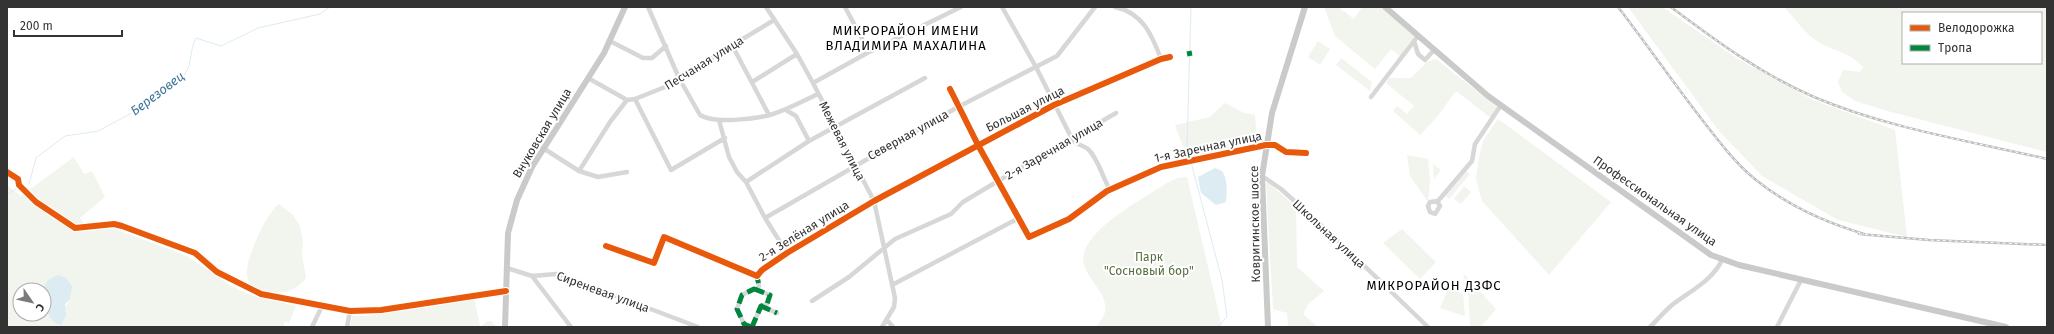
<svg xmlns="http://www.w3.org/2000/svg" width="2054" height="334" viewBox="0 0 2054 334" font-family="'Fira Sans',sans-serif">
<style>
.green{fill:#f1f5ed;fill-rule:evenodd}
.water{fill:#ddebf3}
.lines{fill:none;stroke-linecap:round;stroke-linejoin:round}
.stream{stroke:#ddebf3;stroke-width:1}
.minor{stroke:#d7d7d7;stroke-width:4.5}
.major{stroke:#cacaca;stroke-width:6}
.rail-casing{stroke:#bebebe;stroke-width:2.5}
.rail{stroke:#fff;stroke-width:1;stroke-dasharray:3;stroke-linecap:butt}
.quiet{stroke:#00873e;stroke-width:5;stroke-dasharray:10 5;stroke-linecap:butt}
.cycleway-casing{stroke:#fff;stroke-width:8}
.cycleway{stroke:#e8590c;stroke-width:6}
.labels{text-anchor:middle;stroke-width:4;stroke-linejoin:round;paint-order:stroke}
.street-label{font-size:12px;fill:#333;stroke:#fff}
.park-label{font-size:12px;fill:#56703f;stroke:#fff}
.neighbourhood-label{font-size:13px;letter-spacing:1px;fill:#000;stroke:#fff}
.water-label{font-size:13px;font-style:italic;fill:#3f7597;stroke:#fff}
</style>
<rect width="100%" height="100%" fill="#fff"/>
<!-- green -->
<path class="green" d="M1324,7H1338L1354,19L1362,7H1380L1415,36L1400,56L1391,49L1375,69L1335,36Z
M1628,7H1662L1738,59L1813,100L1895,130L1907,237L1838,220L1762,176L1719,131Z
M1784,7H2047V152L1891,112L1855,101L1842,92L1838,82L1843,70L1860,72L1863,67C1850,52 1834,52 1817,41C1804,33 1795,18 1784,7ZM1903,13H2041V63H1903Z
M1318,41L1330,49L1320,65L1308,57Z
M1341,58L1372,82L1370,91L1336,65Z
M1436,59L1498,108L1491,118L1456,91L1437,117L1420,135L1393,111L1397,106L1407,114L1414,106L1386,83L1389,78H1411L1427,62Z
M1225,103L1244,113L1255,115L1257,141L1188,160L1175,125L1210,117Z
M1498,119L1611,202L1549,275L1482,201L1476,179L1479,158L1483,141Z
M1407,155L1428,159L1430,181L1428,202L1410,176Z
M74,157L84,174L92,171L105,197L80,218L89,231L112,228L187,256L231,286L251,295L296,306L289,323L285,322L283,327H7V185L21,196ZM42,289L70,299L55,323L44,305V314H20V290Z
M1433,164L1441,170L1434,179Z
M1466,171L1470,174L1449,199L1445,196Z
M1187,177L1222,327H1096C1099,323 1105,316 1105,311C1109,289 1075,273 1085,250C1096,223 1143,199 1167,183L1177,178Z
M1266,183H1269L1296,207L1297,267L1324,291L1309,303L1303,314L1318,327H1288L1287,313L1273,309Z
M1464,186L1471,192L1461,204L1454,199Z
M279,204L293,215L300,226L303,242L302,256L306,278C293,297 266,296 249,283C248,279 246,275 247,271C247,256 267,212 279,204Z
M1402,229L1436,262L1420,279L1383,243Z
M1463,273L1496,309L1481,327L1470,326L1468,291Z
M1449,287L1463,294L1465,316L1440,308Z
M474,298L480,325L478,327H350L352,316H366Z
M487,321H491L496,327H481Z"/>
<!-- water -->
<path class="water" d="M1215,168L1222,171C1228,180 1227,191 1226,202L1216,205L1201,193L1198,177Z
M58,275L66,278L72,286L70,299L65,304L66,315L61,325C46,321 44,303 44,290H42L48,280Z"/>
<g class="lines">
<!-- stream -->
<path class="stream" d="M1190,159L1187,147L1191,7
M1191,162L1222,280L1227,317L1217,327
M29,184L36,158L65,136L98,131L130,114L185,74C193,62 189,51 196,38L221,46L258,28L320,14L330,7
M7,194L16,189"/>
<!-- minor -->
<path class="minor" d="M648,7L679,78L700,115C714,124 754,119 770,115C787,110 803,101 818,94
M766,7L797,54L813,83L874,201L895,298L894,307L882,327
M845,7L869,52
M1002,7L1036,67L1072,139C1076,145 1083,145 1088,149C1097,157 1102,175 1108,186L1107,191
M1115,7C1143,13 1152,35 1161,59
M610,41L643,58H652L666,46
M1414,41L1418,54L1425,60L1434,50
M732,45L769,115
M588,78L627,100L635,99L675,83L693,69L774,20
M752,82L797,54
M813,83L869,52L961,7
M950,89L978,145L1029,237L1069,219L1107,191L1161,167L1266,145H1275L1286,152L1306,153
M1371,97L1418,36
M635,99L671,170L725,138
M786,110L796,116L809,141
M719,120L729,157L737,172L746,182L765,218L787,253
M543,148L579,171L598,177L627,172
M579,171L610,122L627,100
M7,172L18,179L19,185L36,202L75,228L114,224L122,226L195,253L217,272L261,294L350,311L381,310L506,291
M1262,176L1281,189L1330,233L1428,327
M746,182L809,141L925,78
M1437,201L1440,206L1435,214L1430,212L1428,206L1430,202L1438,201L1472,161L1475,144L1501,105
M765,218L958,107L1057,56L1095,7
M606,246L654,263L664,237L757,276L762,270L787,253L874,201L1054,105L1161,59L1170,57
M507,268L532,276L556,274L569,278L698,327
M532,276L571,327
M892,285L1019,218
M812,301L849,277L895,239L951,214L963,202L998,181L1116,113
M761,306L777,313
M887,320L893,327
M312,327L322,306
M347,327L350,311
M751,327L744,324L737,309L742,295L754,289L757,290
M752,327L761,306L767,304L770,295L757,290L759,286L757,276
M1650,327C1657,320 1664,312 1672,305C1689,292 1713,280 1722,260
M1777,327L1801,280"/>
<!-- major -->
<path class="major" d="M1385,7L1488,96L1711,255L1739,265L2006,327
M505,327L508,233L517,200L532,167L604,53L625,7
M1268,327L1262,176L1272,113L1305,7"/>
<!-- rail casing -->
<g class="rail-casing">
<path id="rail" d="M1618,7C1646,43 1672,81 1700,117C1717,139 1734,162 1756,180C1787,205 1827,223 1864,234
M1671,7C1716,41 1761,74 1814,97C1887,128 1970,141 2047,159
M1859,234L1929,240L2047,245"/>
</g>
<!-- rail -->
<use href="#rail" class="rail"/>
<!-- quiet -->
<path class="quiet" d="M1187,54L1192,53
M761,306L777,313
M751,327L744,324L737,309L742,295L754,289L757,290
M752,327L761,306L767,304L770,295L757,290L759,286L757,276"/>
<!-- cycleway casing -->
<g class="cycleway-casing">
<path id="cycleway" d="M950,89L978,145L1029,237L1069,219L1107,191L1161,167L1266,145H1275L1286,152L1306,153
M7,172L18,179L19,185L36,202L75,228L114,224L122,226L195,253L217,272L261,294L350,311L381,310L506,291
M606,246L654,263L664,237L757,276L762,270L787,253L874,201L1054,105L1161,59L1170,57"/>
</g>
<!-- cycleway -->
<use href="#cycleway" class="cycleway"/>
</g>
<g class="labels">
<!-- street labels -->
<g class="street-label">
<text transform="translate(704 63) rotate(-32)" y="4">Песчаная улица</text>
<text transform="translate(1025 109) rotate(-27)" y="4">Большая улица</text>
<text transform="translate(542 133) rotate(-59)" y="4">Внуковская улица</text>
<text transform="translate(908 135) rotate(-29)" y="4">Северная улица</text>
<text transform="translate(842 141) rotate(63)" y="4">Межевая улица</text>
<text transform="translate(1208 147) rotate(-12)" y="4">1-я Заречная улица</text>
<text transform="translate(1054 149) rotate(-30)" y="4">2-я Заречная улица</text>
<text transform="translate(1655 201) rotate(35)" y="4">Профессиональная улица</text>
<text transform="translate(1255 224) rotate(-91)" y="4">Ковригинское шоссе</text>
<text transform="translate(804 231) rotate(-32)" y="4">2-я Зелёная улица</text>
<text transform="translate(1329 234) rotate(43)" y="4">Школьная улица</text>
<text transform="translate(603 292) rotate(20)" y="4">Сиреневая улица</text>
</g>
<!-- park labels -->
<g class="park-label">
<text x="1149" y="261">Парк<tspan x="1149" dy="14">"Сосновый бор"</tspan></text>
</g>
<!-- neighbourhood labels -->
<g class="neighbourhood-label">
<text x="906" y="35">МИКРОРАЙОН ИМЕНИ<tspan x="906" dy="15">ВЛАДИМИРА МАХАЛИНА</tspan></text>
<text x="1434" y="290">МИКРОРАЙОН ДЗФС</text>
</g>
<!-- water labels -->
<g class="water-label">
<text transform="translate(157 93) rotate(-37)" y="5">Березовец</text>
</g>
</g>
<!-- border -->
<rect width="2054" height="334" fill="none" stroke="#333333" stroke-width="16"/>
<!-- legend -->
<rect x="1902" y="12" width="140" height="52" fill="#ffffff" stroke="#adadad"/>
<rect x="1910" y="25" width="20" height="6" fill="#e8590c" stroke="#adadad"/>
<text x="1938" y="32" font-size="12" fill="#333333">Велодорожка</text>
<rect x="1910" y="45" width="20" height="6" fill="#00873e" stroke="#adadad"/>
<text x="1938" y="52" font-size="12" fill="#333333">Тропа</text>
<!-- north arrow -->
<g transform="translate(32 302) rotate(124)"><circle r="19" fill="#ffffff" stroke="#adadad"/>
<path d="M0-3L7 15L0 10L-7 15Z" fill="#7a7a7a"/>
<text y="-6" font-size="11" font-weight="bold" text-anchor="middle" fill="#333333">С</text>
</g>
<!-- scale -->
<path d="M14 30v6h108v-6" fill="none" stroke="#333333" stroke-width="2"/>
<text x="20" y="30" font-size="12" fill="#333333" stroke="#ffffff" stroke-width="3" paint-order="stroke">200 m</text>
</svg>
